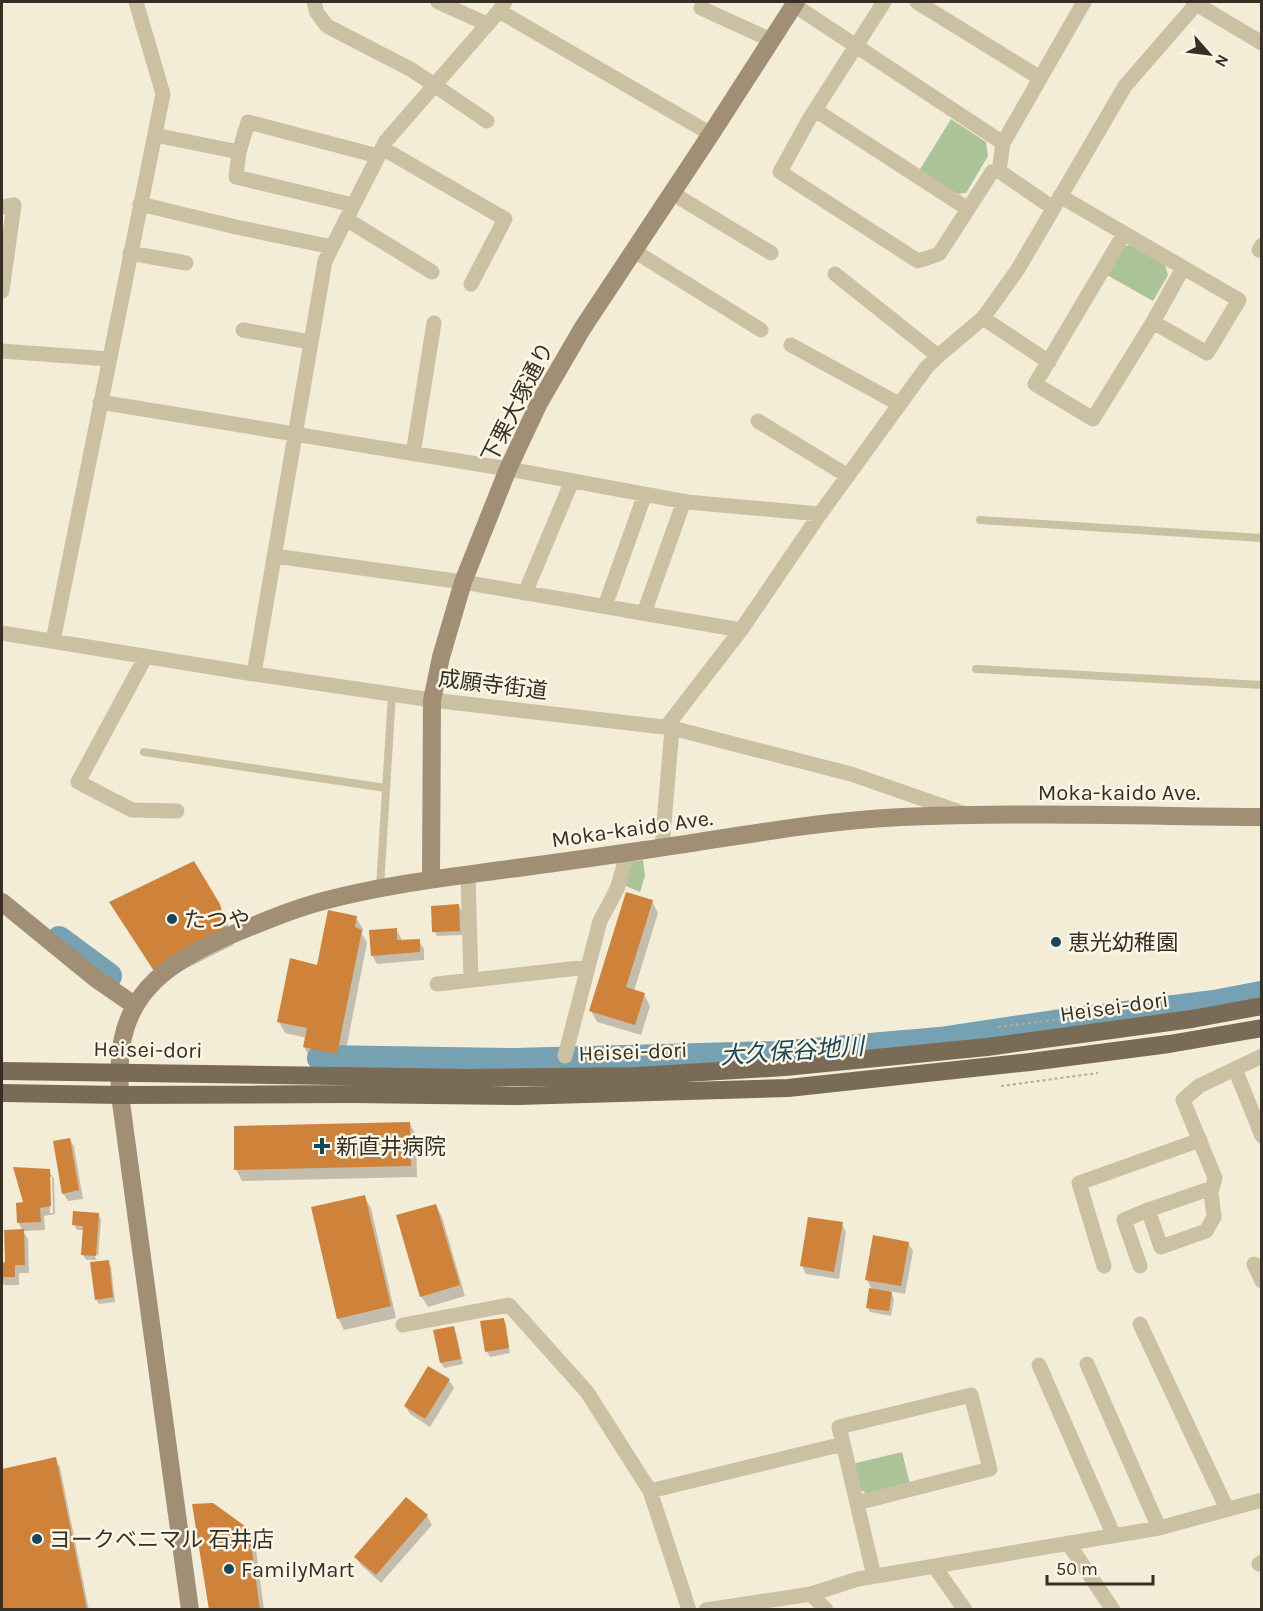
<svg xmlns="http://www.w3.org/2000/svg" width="1263" height="1611" viewBox="0 0 1263 1611" font-family="Karla,'Noto Sans JP',sans-serif">
<style>
.green{fill:#aac397}
.shadow{fill:#0003;fill-rule:evenodd}
.lines{fill:none;stroke-linecap:round;stroke-linejoin:round}
.river{stroke:#75a1b2;stroke-width:26}
.building{fill:#cf833a}
.path{stroke:#b8aa8d;stroke-width:2;stroke-dasharray:3 3;stroke-linecap:butt}
.lane{stroke:#ccc0a3;stroke-width:8}
.street{stroke:#ccc0a3;stroke-width:15}
.secondary{stroke:#a08f75;stroke-width:18}
.primary{stroke:#7a6b56;stroke-width:18}
.poi-dot{fill:#18465b;stroke:#fbf6e5;stroke-width:2}
.labels{text-anchor:middle;stroke-width:5;stroke-linejoin:round;paint-order:stroke}
.street-label{font-size:22px;fill:#362f26;stroke:#fbf6e5}
.poi-label{font-size:22px;fill:#362f26;stroke:#fbf6e5;text-anchor:start}
.water-label{font-size:24px;font-style:italic;fill:#18465b;stroke:#fbf6e5}
</style>
<rect width="100%" height="100%" fill="#f3edd8"/>
<!-- green -->
<path class="green" d="M951,119L986,142L988,156L966,193L955,194L919,171Z
M1130,245L1165,265L1168,275L1153,301L1105,274L1121,247Z
M643,860L645,876L640,892L621,884L628,862Z
M902,1452L910,1484L868,1495L859,1488L852,1464Z"/>
<!-- shadow -->
<path class="shadow" d="M193,863L226,917L233,945L161,981Z
M652,901L658,913L634,991L644,994L650,1006L641,1035L597,1022L591,1011Z
M459,906L462,911V935L437,936L434,931Z
M356,918L363,929L362,934L367,943L343,1065L311,1059L304,1047L307,1038L285,1033L279,1022Z
M396,929L401,938V942L419,941L424,949V960L377,964L372,955Z
M410,1124L416,1135L417,1177L242,1181L236,1169Z
M70,1139L74,1147L83,1199L68,1201L63,1193Z
M49,1171L54,1179L55,1214L44,1216L45,1230L23,1231L28,1239L29,1273H19V1285H4L2,1281V1264H7L23,1231L18,1222L25,1204ZM49,1177H52L53,1213H50Z
M364,1196L371,1208L396,1318L344,1330L338,1318Z
M436,1205L442,1217L465,1296L428,1307L421,1296Z
M98,1214L101,1220L98,1257L93,1249L91,1250L97,1260H86L83,1255L84,1230H77L74,1224Z
M842,1224L846,1232L839,1279L806,1274L802,1266Z
M908,1243L913,1251L905,1294L890,1291L894,1299L891,1316L870,1312L867,1307L873,1291L867,1280Z
M108,1262L111,1267L115,1302L99,1304L96,1299Z
M503,1319L506,1324L510,1353L490,1357L487,1352Z
M453,1327L456,1333L463,1364L444,1368L441,1363Z
M449,1380L454,1388L430,1427L410,1414L405,1406Z
M55,1459L60,1467L89,1610H2V1471Z
M427,1516L432,1525L381,1583L361,1565L356,1557Z
M248,1530L255,1542L264,1610H210Z"/>
<g class="lines">
<!-- river -->
<path class="river" d="M59,939L109,976
M320,1058L515,1061L776,1054L940,1040L1054,1023L1214,1003L1261,994"/>
</g>
<!-- building -->
<path class="building" d="M194,861L220,904L227,933L154,971L109,902Z
M626,892L653,900L626,987L645,993L635,1025L589,1011Z
M459,904L460,931L432,932L431,906Z
M328,910L357,916L355,927L362,930L337,1054L303,1047L307,1028L277,1022L290,958L317,965Z
M397,928V940L420,939V952L371,956L369,930Z
M410,1122L411,1166L234,1170V1126Z
M70,1138L79,1190L62,1194L53,1141Z
M13,1167L50,1169L51,1206L40,1208L41,1222L17,1223L16,1203L23,1202Z
M365,1195L391,1306L337,1319L311,1207Z
M436,1204L460,1285L420,1297L396,1215Z
M73,1211L99,1213L96,1256L81,1255L83,1226L72,1225Z
M808,1217L843,1222L834,1272L800,1266Z
M24,1229L25,1265H15V1277H2V1263L5,1262L4,1230Z
M873,1235L909,1242L901,1286L865,1280Z
M109,1260L113,1297L95,1300L90,1262Z
M869,1288L892,1292L889,1311L866,1308Z
M504,1318L509,1348L485,1352L480,1321Z
M454,1326L461,1359L440,1363L433,1330Z
M428,1366L450,1379L425,1419L404,1406Z
M56,1457L87,1610H2V1469Z
M406,1497L428,1515L376,1575L354,1557Z
M213,1503L249,1529L260,1610H209L192,1504Z"/>
<g class="lines">
<!-- path -->
<path class="path" d="M998,1027L1087,1016
M1001,1086L1098,1073"/>
<!-- lane -->
<path class="lane" d="M980,520L1262,538
M976,669L1262,685
M144,752L386,788
M380,887L392,694"/>
<!-- street -->
<path class="street" d="M314,2L317,13L327,26L412,70L487,121
M438,2L487,24
M884,2L808,121L780,172L918,261L939,254L992,172L999,171
M917,2L1040,78
M1193,2L1262,43
M794,5L1003,143L999,171L1053,208
M701,8L771,40
M499,11L711,134
M815,110L968,209
M155,135L239,152L248,122L378,156
M1003,143L1084,2
M382,148L505,219L471,284
M239,152L236,177L353,205
M672,193L771,253
M1060,196L1239,300L1207,353L1153,322L1093,419L1035,384L1124,234
M140,204L236,227L332,247
M2,207L14,205L2,291
M346,219L432,272
M1259,250L1262,245
M634,251L761,330
M130,253L186,263
M835,274L938,356
M983,318L1049,362
M1153,322L1183,268
M243,330L310,342
M791,345L899,404
M2,351L109,359
M100,402L508,469L687,502L820,514
M758,421L848,476
M413,454L434,323
M274,556L463,582L741,630
M525,593L572,481
M605,606L645,494
M644,613L684,501
M2,633L254,674L432,700L672,728L851,774L963,813
M53,641L163,94L136,2
M146,656L78,782L132,810L177,811
M254,674L325,261L386,141L499,11L505,2
M666,727L741,630L820,514L926,368L938,356L983,318L1018,269L1125,86L1198,2
M662,848L672,728
M468,875L471,980
M437,984L588,967
M565,1056L600,921L617,889L628,852
M1235,1069L1262,1136
M1212,1188L1148,1210L1161,1247L1206,1231L1214,1217L1211,1192L1215,1178L1183,1100L1199,1086L1262,1056
M1254,1264L1262,1281
M1104,1266L1079,1183L1200,1140
M1140,1266L1124,1220L1148,1210
M1140,1324L1227,1509
M403,1325L509,1305L587,1392L650,1491
M1087,1364L1159,1528
M1039,1365L1114,1536
M857,1503L990,1469L971,1395L839,1427C851,1476 862,1526 874,1576
M1068,1543L1113,1610
M1259,1564L1262,1562
M934,1566L965,1610
M811,1594L826,1610
M689,1610L650,1491L843,1444
M706,1610L811,1594L858,1579L1159,1528L1262,1500"/>
<!-- secondary -->
<path class="secondary" d="M431,879L432,700L441,657L463,582L508,469L539,403L582,329L711,134L796,2
M2,902L95,978L134,1005
M190,1610L120,1095C118,1055 120,1020 148,988C171,962 206,945 238,932C267,920 296,908 327,900C384,885 443,878 501,870C549,864 597,857 645,850C730,838 816,821 902,817C1021,812 1142,816 1262,817"/>
<!-- primary -->
<path class="primary" d="M2,1071L468,1078L637,1076L785,1067L987,1047L1192,1019L1262,1006
M2,1093L120,1095L353,1094L518,1096L788,1088L1030,1062L1169,1044L1262,1028"/>
</g>
<!-- markers -->
<g class="poi-dot">
<circle cx="172" cy="919" r="6"/>
<circle cx="1056" cy="942" r="6"/>
<path d="M319 1137h6v6h6v6h-6v6h-6v-6h-6v-6h6z"/>
<circle cx="37" cy="1539" r="6"/>
<circle cx="229" cy="1569" r="6"/>
</g>
<g class="labels">
<!-- street labels -->
<g class="street-label">
<text transform="translate(517 402) rotate(-63)" y="8">下栗大塚通り</text>
<text transform="translate(493 684) rotate(7)" y="8">成願寺街道</text>
<text x="1119" y="800">Moka-kaido Ave.</text>
<text transform="translate(632 828) rotate(-8)" y="8">Moka-kaido Ave.</text>
<text transform="translate(1114 1006) rotate(-8)" y="8">Heisei-dori</text>
<text transform="translate(148 1049) rotate(1)" y="8">Heisei-dori</text>
<text transform="translate(633 1051) rotate(-2)" y="8">Heisei-dori</text>
</g>
<!-- poi labels -->
<g class="poi-label">
<text x="184" y="927">たつや</text>
<text x="1068" y="950">恵光幼稚園</text>
<text x="336" y="1154">新直井病院</text>
<text x="49" y="1547">ヨークベニマル 石井店</text>
<text x="241" y="1577">FamilyMart</text>
</g>
<!-- water labels -->
<g class="water-label">
<text transform="translate(792 1051) rotate(-4)" y="8">大久保谷地川</text>
</g>
</g>
<!-- border -->
<rect width="1263" height="1611" fill="none" stroke="#362f26" stroke-width="6"/>
<!-- north arrow -->
<g transform="translate(1209 54) rotate(118)" stroke="#fbf6e5" stroke-width="4.5" paint-order="stroke">
<path d="M0-4.5L10 22L0 15L-10 22Z" fill="#362f26"/>
<text y="-9" font-size="16" font-weight="bold" text-anchor="middle" fill="#362f26">N</text>
</g>
<!-- scale -->
<path d="M1047 1575v9h106v-9" fill="none" stroke="#362f26" stroke-width="3"/>
<text x="1056" y="1575" font-size="18" fill="#362f26" stroke="#fbf6e5" stroke-width="4.5" paint-order="stroke">50 m</text>
</svg>
